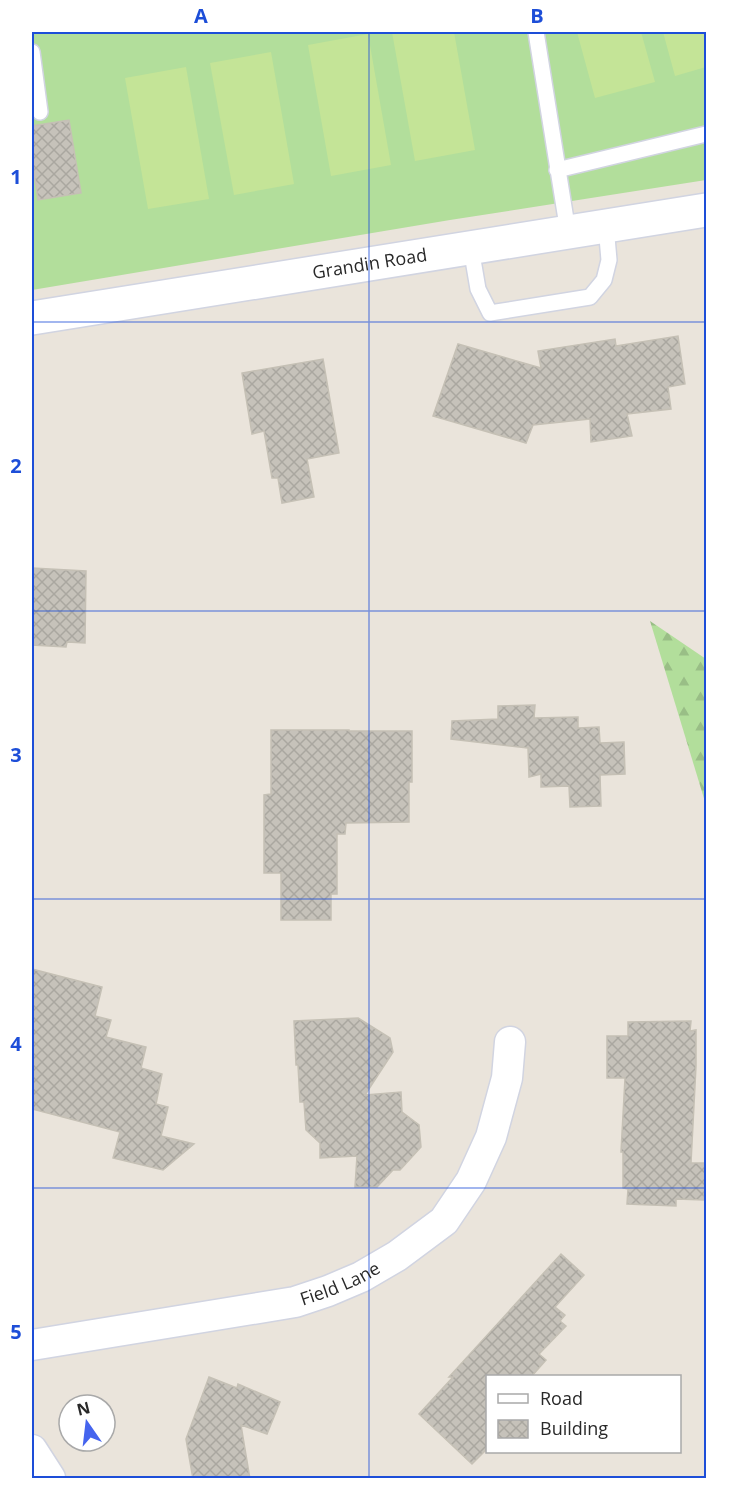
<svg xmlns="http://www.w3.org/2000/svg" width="738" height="1510" viewBox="0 0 738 1510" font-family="'Open Sans',sans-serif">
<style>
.grass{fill:#b2de9b}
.forest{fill:url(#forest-firs)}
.pitch{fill:#c4e497}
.building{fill:url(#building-cross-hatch);stroke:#c5c0b5;stroke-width:1.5}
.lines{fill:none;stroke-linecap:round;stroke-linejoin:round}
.service-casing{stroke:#d1d4e1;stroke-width:18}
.minor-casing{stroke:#d1d4e1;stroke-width:33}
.tertiary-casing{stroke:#d1d4e1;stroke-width:36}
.service{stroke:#fff;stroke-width:15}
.minor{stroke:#fff;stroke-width:30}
.tertiary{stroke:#fff;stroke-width:33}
.grid{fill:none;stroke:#1d4ed8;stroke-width:1.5;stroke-opacity:0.55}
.labels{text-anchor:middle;stroke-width:6;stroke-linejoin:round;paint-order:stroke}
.street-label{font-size:18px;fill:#292929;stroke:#fff}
.neatline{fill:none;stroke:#1d4ed8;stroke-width:2}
.grid-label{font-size:20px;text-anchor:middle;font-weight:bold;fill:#1d4ed8}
</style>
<defs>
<pattern id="forest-firs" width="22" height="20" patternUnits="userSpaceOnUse" patternTransform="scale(1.5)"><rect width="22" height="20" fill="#b2de9b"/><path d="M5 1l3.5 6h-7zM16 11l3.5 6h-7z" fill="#99be86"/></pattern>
<pattern id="building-cross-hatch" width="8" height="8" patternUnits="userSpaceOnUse" patternTransform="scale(1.5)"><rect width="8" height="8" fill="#c6c2ba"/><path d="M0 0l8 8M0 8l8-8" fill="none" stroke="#aaa7a0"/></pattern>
</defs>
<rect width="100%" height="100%" fill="#eae4db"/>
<!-- grass -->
<path class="grass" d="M32,32H706V180L450,220L32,290Z"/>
<!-- forest -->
<path class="forest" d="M650,621L706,659V805Z"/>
<!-- pitch -->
<path class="pitch" d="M392,32H454L475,150L415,161Z
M577,32H641L655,82L595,98Z
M663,32H706V67L675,76Z
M368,34L391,165L331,176L308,45Z
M271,52L294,184L234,195L210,63Z
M186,67L209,199L148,209L125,78Z"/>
<!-- building -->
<path class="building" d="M69,120L81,193L38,200L32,159V126Z
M678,336L685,384L668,387L671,409L627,414L632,436L591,442L590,419L533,425L526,443L433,416L458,344L541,368L538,351L615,339L616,346Z
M323,359L339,453L307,459L314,497L282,503L278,478H272L264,431L252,434L242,373Z
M32,568L86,571L85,643L67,642L66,647L32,645Z
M535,705L534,718L578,717V728L599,727L600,743L624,742L625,774L600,775L601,806L570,807L569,786L541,787V774L529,777L528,748L451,739L452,721L498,719V706Z
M271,730H349V731H412V782H409V822L346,823L345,834H337V894H331V920H281V873H264V795L271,794Z
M32,969L102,987L95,1016L111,1020L106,1037L146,1047L141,1068L162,1074L156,1104L168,1107L161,1136L194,1144L163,1170L113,1158L120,1132L32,1109Z
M358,1018L390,1038L393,1052L365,1095L401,1092L402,1112L419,1125L421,1147L400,1170H393L377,1187H355L357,1156L320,1158V1143L306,1130L304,1102H300L298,1065H296L294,1021Z
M691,1021L690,1031L696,1030V1066L691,1163H706L704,1200L676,1199V1206L627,1204L628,1189L623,1188V1152H621L625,1078H607V1036H628V1022Z
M561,1254L584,1275L555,1307L565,1315L560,1321L566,1326L539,1354L546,1360L531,1377H488V1448L472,1464L419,1414L453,1377H449Z
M209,1377L237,1388L238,1384L280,1402L267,1434L241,1425L250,1479H193L186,1439Z"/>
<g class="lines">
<!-- service casing -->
<g class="service-casing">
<path id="service" d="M536,32L568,232
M32,52L40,112
M557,170L706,134
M471,248L478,289L490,313L590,297L604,280L609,260L606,226"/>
</g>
<!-- minor casing -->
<g class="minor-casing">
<g id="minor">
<path id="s1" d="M32,1345L295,1302L328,1291L361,1277L397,1256L444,1221L471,1181L491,1137L507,1078L510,1042"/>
<path d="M32,1450L50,1478"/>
</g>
</g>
<!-- tertiary casing -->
<g class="tertiary-casing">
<g id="tertiary">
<path id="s2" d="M32,318L706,210"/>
</g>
</g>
<!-- service -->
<use href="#service" class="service"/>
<!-- minor -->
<use href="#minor" class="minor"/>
<!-- tertiary -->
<use href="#tertiary" class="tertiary"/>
</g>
<!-- grid -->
<path class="grid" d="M369,32V1478M32,322H706M32,611H706M32,899H706M32,1188H706"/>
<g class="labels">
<!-- street labels -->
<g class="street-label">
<text dy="6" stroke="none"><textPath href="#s2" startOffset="342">Grandin Road</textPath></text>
<text dy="6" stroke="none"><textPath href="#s1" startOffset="315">Field Lane</textPath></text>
</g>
</g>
<!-- border -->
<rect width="738" height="1510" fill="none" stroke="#ffffff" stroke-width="66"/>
<!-- legend -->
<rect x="486" y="1375" width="195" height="78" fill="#ffffff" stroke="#a9a9a9" stroke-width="1.5"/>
<rect x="498" y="1394" width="30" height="9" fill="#ffffff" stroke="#a9a9a9" stroke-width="1.5"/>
<text x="540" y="1405" font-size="18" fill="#292929">Road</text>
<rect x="498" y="1420" width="30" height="18" fill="url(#building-cross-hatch)" stroke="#a9a9a9" stroke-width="1.5"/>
<text x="540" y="1435" font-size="18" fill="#292929">Building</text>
<!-- north arrow -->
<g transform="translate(87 1423) rotate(346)"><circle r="28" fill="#ffffff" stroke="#a9a9a9" stroke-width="1.5"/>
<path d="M0-4.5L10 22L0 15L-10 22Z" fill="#4564ee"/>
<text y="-9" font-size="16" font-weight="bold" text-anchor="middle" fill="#292929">N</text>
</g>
<rect x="33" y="33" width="672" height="1444" class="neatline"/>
<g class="grid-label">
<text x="201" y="23">A</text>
<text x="537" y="23">B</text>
<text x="16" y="184">1</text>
<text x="16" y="473">2</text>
<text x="16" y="762">3</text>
<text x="16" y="1051">4</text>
<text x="16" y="1339">5</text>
</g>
</svg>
